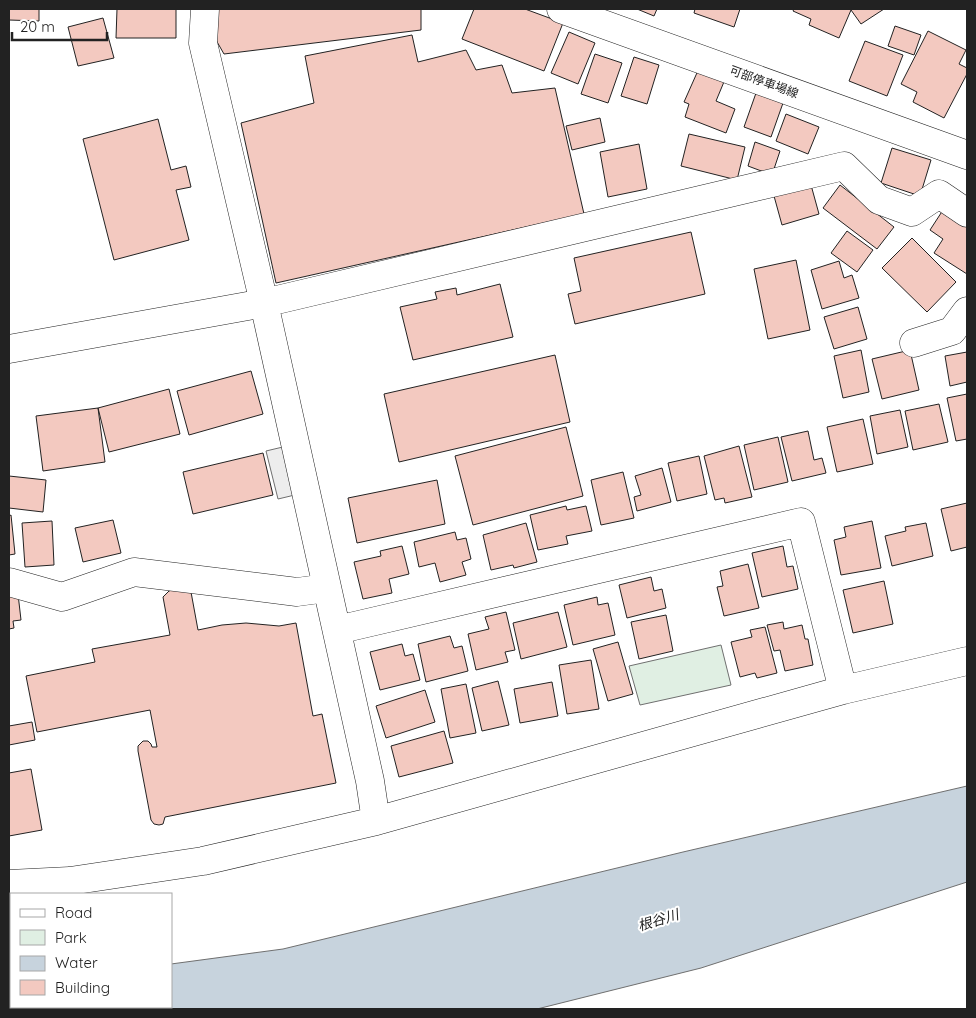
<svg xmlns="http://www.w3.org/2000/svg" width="976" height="1018" viewBox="0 0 976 1018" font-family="Quicksand,'Noto Sans JP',sans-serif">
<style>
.green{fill:#e0efe3;stroke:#6f6f6f}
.parking{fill:#ededed;stroke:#6f6f6f}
.water{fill:#c7d3dd;stroke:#6f6f6f}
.building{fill:#f3c9c0;stroke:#222}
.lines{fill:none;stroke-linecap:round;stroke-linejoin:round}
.street-casing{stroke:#222;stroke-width:29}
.secondary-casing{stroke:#222;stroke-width:29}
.street{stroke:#fff;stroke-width:28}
.secondary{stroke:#fff;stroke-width:28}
.labels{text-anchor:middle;stroke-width:4;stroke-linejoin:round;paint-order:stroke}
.street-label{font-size:12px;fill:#222;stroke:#fff}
.water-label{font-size:14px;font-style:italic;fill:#222;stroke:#fff}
</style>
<rect width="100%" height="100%" fill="#fff"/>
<!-- green -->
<path class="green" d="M721,645L731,685L640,705L629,666Z"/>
<!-- parking -->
<path class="parking" d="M287,446L299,494L278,499L266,451Z"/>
<!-- water -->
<path class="water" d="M967,786V882L701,968L537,1009H9V987H11V1007H171V964L283,949L683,852Z"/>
<!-- building -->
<path class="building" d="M9,9H39V21L9,20Z
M117,9H176V38H116Z
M216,9H421V30L224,54L216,40Z
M474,9H525L563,23L544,71L462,39Z
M637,9H657L654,16Z
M695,9H740L734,27L694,13Z
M794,9H884L861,24L851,10L839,38L809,25L811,19L793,11Z
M103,18L114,58L78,66L68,27Z
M895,26L921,35L914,55L888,46Z
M928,31L966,50L959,64L967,68V74L944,118L913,102L917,92L901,84Z
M569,32L595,43L578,84L551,73Z
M412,35L418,62L466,50L476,70L502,65L512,93L555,88L584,214L276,283L241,123L314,103L305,56Z
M865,41L903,55L887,96L849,81Z
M595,54L622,63L608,103L581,94Z
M634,57L659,65L647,104L621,96Z
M700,66L726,77L716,101L735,109L726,133L685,117L689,104L684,102Z
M756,93L783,103L771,137L744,127Z
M786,114L819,127L808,154L776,141Z
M600,118L605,142L572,150L566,126Z
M158,119L171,170L186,166L191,187L176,190L189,240L114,260L83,139Z
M689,134L745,147L737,180L681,166Z
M755,142L780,151L772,175L748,166Z
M639,144L647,189L608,197L600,152Z
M892,148L931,160L920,196L881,183Z
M811,185L819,214L782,225L774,196Z
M840,185L894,227L877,249L823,208Z
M943,210L967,225V274L934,253L943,239L930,230Z
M847,231L873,250L857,272L831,253Z
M691,232L705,294L575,324L568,294L581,291L574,258Z
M912,238L956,282L927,312L882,268Z
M796,260L810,330L768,339L754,269Z
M839,261L844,278L852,275L859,298L822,309L811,270Z
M500,284L513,337L413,360L400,307L437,299L435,292L456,288L457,295Z
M858,307L867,339L834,349L824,317Z
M861,350L869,392L843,398L834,356Z
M910,350L919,390L882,399L872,359Z
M967,352V382L950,386L945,356Z
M555,355L570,422L399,462L384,394Z
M251,371L263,414L189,435L177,391Z
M169,389L180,434L109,452L98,408Z
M967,394V439L956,441L947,398Z
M939,404L948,442L913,450L905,411Z
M98,408L105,462L43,471L36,416Z
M900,410L908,447L877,454L870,416Z
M863,419L873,464L837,472L827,427Z
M566,427L583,496L473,525L455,456Z
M808,431L814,460L822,458L826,473L792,481L781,437Z
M778,437L788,482L754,490L744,445Z
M739,446L752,497L725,503L724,498L715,500L704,456Z
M263,453L273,495L193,514L183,472Z
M699,456L707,494L677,501L668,463Z
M662,468L671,502L637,511L634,497L641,495L635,476Z
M623,472L634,518L601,525L591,480Z
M9,476L46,480L43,512L9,508Z
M437,480L445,524L357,543L348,498Z
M967,503V547L951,551L941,509Z
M566,506L567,510L586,506L592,531L566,536L568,544L538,550L530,515Z
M11,515L15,554L9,555V516Z
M113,520L121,553L83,562L75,528Z
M52,521L54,565L25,567L22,523Z
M872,521L881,568L841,575L834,540L846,537L844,527Z
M526,523L537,562L514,568L513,565L491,570L483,535Z
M926,523L933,556L892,566L885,536L906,531L905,527Z
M455,532L457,540L466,538L471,559L462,562L466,575L440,582L435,563L419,567L414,542Z
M402,546L409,574L389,579L392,593L363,599L354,562L381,556L380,551Z
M783,546L787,567L793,566L798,589L762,597L752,553Z
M748,564L759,608L724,616L717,587L723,586L720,571Z
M651,577L654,591L662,589L666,608L627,618L619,585Z
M884,581L893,624L853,633L843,590Z
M175,589L191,592L198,630L222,625L246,623L279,626L296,623L313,716L322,714L336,783L165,817L163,824L159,825L154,824L151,820L138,751V746L143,741H148L151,744L152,747H157L150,710L37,732L26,676L95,662L92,649L170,635L163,597L169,591Z
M18,594L21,620L13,621L14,628L9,629V595Z
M597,597L598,605L608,603L615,635L573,645L564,605Z
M506,612L515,650L505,652L508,662L476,670L468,634L489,629L485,617Z
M558,612L567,647L521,659L513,623Z
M666,615L673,651L639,659L631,622Z
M783,622L784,629L802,625L805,639H808L813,665L785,671L780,650L774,651L767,625Z
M765,627L777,673L757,678L755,673L740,677L731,642L752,637L750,630Z
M450,636L454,648L462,646L468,671L426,682L418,644Z
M618,642L633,694L608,701L593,649Z
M402,644L405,656L413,654L420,680L380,690L370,652Z
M591,660L599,709L567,714L559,665Z
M498,681L509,725L482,731L472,688Z
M552,682L558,716L520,723L514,689Z
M466,684L476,733L450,738L441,689Z
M425,690L435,722L386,738L376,706Z
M32,722L35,740L9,745V726Z
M444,731L453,763L399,777L391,746Z
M31,769L42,830L9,836V773Z"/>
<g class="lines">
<!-- street casing -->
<g class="street-casing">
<path id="street" d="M205,9L203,43L264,303L370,781L376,821
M914,343L952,331L967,311
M9,349L264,303L844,166L879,200L912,212L939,194L967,213
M9,582L62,597L134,572L297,592L327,588
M337,630L801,522L843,690
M9,884L70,881L203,861L376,821L843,690L967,661"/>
</g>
<!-- secondary casing -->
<g class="secondary-casing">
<path id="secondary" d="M561,9L967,155"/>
</g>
<!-- street -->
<use href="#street" class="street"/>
<!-- secondary -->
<use href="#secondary" class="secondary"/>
</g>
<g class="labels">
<!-- street labels -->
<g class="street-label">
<text transform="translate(764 82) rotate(20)" y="4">可部停車場線</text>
</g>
<!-- water labels -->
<g class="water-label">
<text transform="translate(658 920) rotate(-17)" y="5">根谷川</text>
</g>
</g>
<!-- border -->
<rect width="976" height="1018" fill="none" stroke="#222222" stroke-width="20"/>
<!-- legend -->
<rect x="10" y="893" width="162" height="115" fill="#ffffff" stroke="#a7a7a7"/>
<rect x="20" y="909" width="25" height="8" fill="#ffffff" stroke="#a7a7a7"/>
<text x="55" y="918" font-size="15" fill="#222222">Road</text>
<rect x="20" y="930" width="25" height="15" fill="#e0efe3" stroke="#a7a7a7"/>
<text x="55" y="943" font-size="15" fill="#222222">Park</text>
<rect x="20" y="956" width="25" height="15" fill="#c7d3dd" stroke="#a7a7a7"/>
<text x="55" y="968" font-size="15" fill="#222222">Water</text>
<rect x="20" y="980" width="25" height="15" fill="#f3c9c0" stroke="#a7a7a7"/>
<text x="55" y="993" font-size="15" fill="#222222">Building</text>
<!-- scale -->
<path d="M12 32v8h95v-8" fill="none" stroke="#222222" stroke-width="2.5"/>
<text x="20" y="32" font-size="15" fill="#222222" stroke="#ffffff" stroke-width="4" paint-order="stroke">20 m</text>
</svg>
